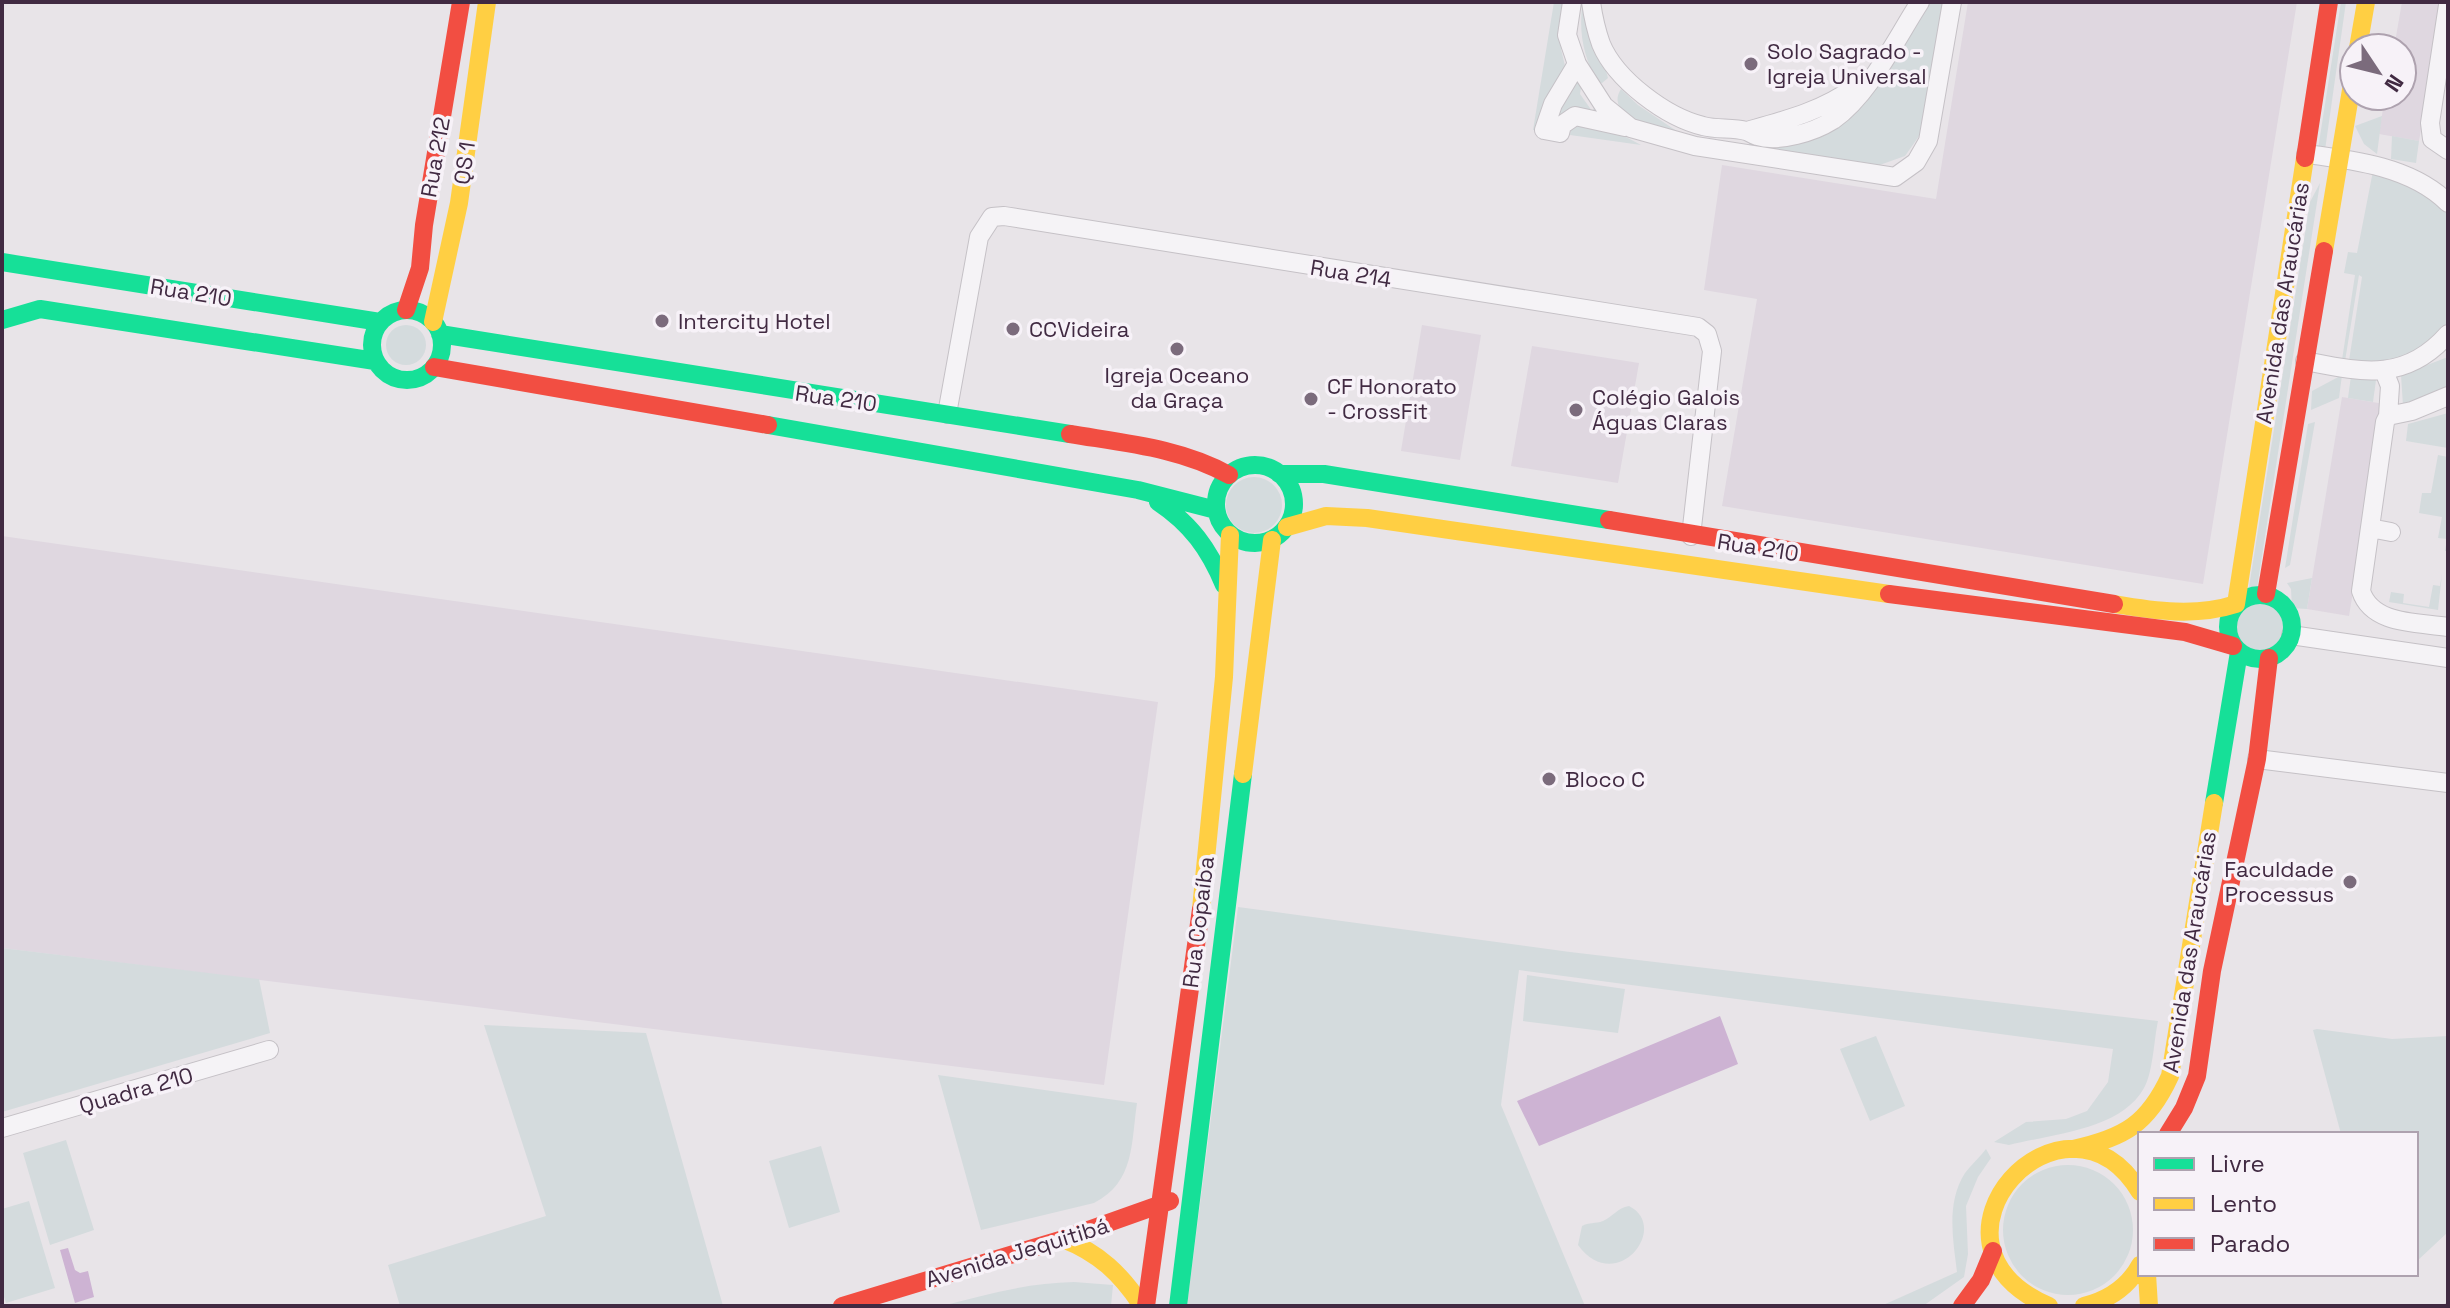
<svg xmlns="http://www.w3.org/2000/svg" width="2450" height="1308" viewBox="0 0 2450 1308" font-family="'Space Grotesk',sans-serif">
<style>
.built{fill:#dfd7e0}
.green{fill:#d4dbdd}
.water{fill:#cdb3d3}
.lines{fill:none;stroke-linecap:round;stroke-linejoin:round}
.street-casing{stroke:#c5c1c6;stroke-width:20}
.street{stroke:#f5f3f6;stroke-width:18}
.fast{stroke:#16e098;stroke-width:18}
.slow{stroke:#ffcf43;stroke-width:18}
.jam{stroke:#f24e42;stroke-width:18}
.rail{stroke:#d0cdd1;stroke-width:5;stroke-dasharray:4 8;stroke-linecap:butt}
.poi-dot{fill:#7b6b7c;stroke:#f7f2f8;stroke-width:3}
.labels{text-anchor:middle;stroke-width:7;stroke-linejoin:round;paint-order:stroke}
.poi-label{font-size:22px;fill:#412a42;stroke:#f7f2f8;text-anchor:start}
.street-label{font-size:22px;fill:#412a42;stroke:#f7f2f8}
</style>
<rect width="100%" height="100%" fill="#e8e4e8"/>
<!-- built -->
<path class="built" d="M1968,2H2297L2203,584L1722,506L1757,299L1704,290L1722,165L1936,199Z
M2402,2H2443L2419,141L2379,134L2385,96H2402V48H2394Z
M1422,325L1481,335L1460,460L1401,451Z
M1532,346L1639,363L1618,483L1511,466Z
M2342,397L2384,404L2349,616L2307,609Z
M2,536L1158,702L1104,1085L2,948Z"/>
<!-- green -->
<path class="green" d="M1554,2H1565L1561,49L1565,66L1542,131L1533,130Z
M1926,2H1945L1924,129L1905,156L1874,167L1749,150V142L1818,133Z
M2341,2H2346L2325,150L2318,149Z
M1582,7L1595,53L1605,67L1608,78L1602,83L1597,82C1584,56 1579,36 1582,7Z
M1575,78L1581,88L1580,94L1592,111L1595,107L1599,111L1551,119Z
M1621,89L1638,105L1684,136C1666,130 1602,119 1621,89Z
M2382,116L2377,154L2364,144L2355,126Z
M1576,125L1611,129L1641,145L1570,135L1571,129Z
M2392,136L2419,141L2416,163L2391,159Z
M2373,171L2418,185L2448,210V329L2404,361L2348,367L2362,277L2359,275L2345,361L2342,360L2355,275L2344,273L2348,252L2357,253Z
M2320,183L2257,588L2249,587L2310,202Z
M386 345a20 20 0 1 1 40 0a20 20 0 1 1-40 0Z
M2448,357V391L2403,406L2401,375Z
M2342,375L2339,398L2311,410L2312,391Z
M2351,376L2376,380L2373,402L2348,398Z
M2448,413V448L2406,441L2408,424Z
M2315,422L2290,565L2285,568L2308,424Z
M2438,455L2448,457V551H2445L2447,539L2438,538L2442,517L2419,513L2422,493H2431Z
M1226 505a28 28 0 1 1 56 0a28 28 0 1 1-56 0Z
M2442,574L2438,610L2389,602L2391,592L2404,594L2403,603L2429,607L2433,585L2440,586Z
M2312,578L2307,609L2292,608L2291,589L2287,583Z
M2233 627a25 25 0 1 1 50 0a25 25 0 1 1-50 0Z
M1238,907L1570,952L2158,1021C2154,1039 2153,1073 2144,1088C2121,1130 2052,1134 2009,1145L1994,1142L2026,1122L2066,1119L2087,1111L2108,1082L2113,1049L1519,970L1501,1105L1585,1306H1187Z
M2,948L259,979L270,1033L2,1112Z
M1527,975L1625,989L1618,1033L1523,1021Z
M484,1025L646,1033L723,1306H400L388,1265L546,1216Z
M2317,1029L2392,1039L2448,1036V1232L2416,1262V1134H2341L2313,1030Z
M1876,1036L1905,1106L1870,1121L1840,1049Z
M938,1075L1137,1103C1131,1143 1135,1182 1094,1203L981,1230Z
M66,1140L94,1230L50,1245L23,1153Z
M821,1146L840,1212L789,1228L769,1161Z
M1986,1149L1991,1158L1978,1177L1966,1206L1968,1254L1964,1277L1923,1306H1881L1957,1272C1953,1239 1946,1203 1965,1173C1971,1165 1980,1157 1986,1149Z
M2003 1230a65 65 0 1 1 130 0a65 65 0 1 1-130 0Z
M29,1201L55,1288L6,1303L2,1291V1209Z
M1629,1206C1671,1227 1616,1297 1578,1245L1582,1226C1589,1222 1595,1224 1603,1221C1614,1216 1617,1208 1629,1206Z
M1074,1282L1113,1285L1111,1306H942C987,1294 1028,1283 1074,1282Z"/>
<!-- water -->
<path class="water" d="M1720,1016L1738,1064L1539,1146L1517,1101Z
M68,1248L75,1270L80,1273L88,1271L94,1297L75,1303L60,1250Z"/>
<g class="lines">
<!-- street casing -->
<g class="street-casing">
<path id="street" d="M1572,2L1567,35L1577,64L1604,106L1631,128L1695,146L1895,177L1916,162L1928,141L1952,2
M1591,2C1593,16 1596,30 1601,44C1616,80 1666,117 1703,126C1717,130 1732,127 1746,131C1750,132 1753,135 1757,136C1779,143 1814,132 1833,120C1869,95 1896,39 1920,2
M2448,5L2430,123L2432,139L2448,150
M1577,64L1553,104L1544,130L1560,133L1562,125L1575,116L1625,127
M1747,131C1786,120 1822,111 1855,87
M2306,154C2354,160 2412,167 2448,203
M2305,361C2361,372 2405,383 2448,334
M2384,371L2390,386L2388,416
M2448,396L2412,411L2388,416L2385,422L2361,591C2372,625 2417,622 2448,627
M947,414L979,237L992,217L1004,216L1698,327L1707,334L1712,351L1691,536
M2370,528L2391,532
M2291,635L2448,658
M2257,759L2448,783
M2,1128L269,1050"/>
</g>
<!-- street -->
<use href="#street" class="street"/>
<!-- fast -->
<path class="fast" d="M2,262L380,322
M372 345a35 35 0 1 1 70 0a35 35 0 1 1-70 0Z
M2,320L40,309L375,361
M440,334L1070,434
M768,425L1138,490L1216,510
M1216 504a39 39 0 1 1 78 0a39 39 0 1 1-78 0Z
M1279,474H1324L1609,520
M1158,502C1191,524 1209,549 1224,585
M2228 627a32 32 0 1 1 64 0a32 32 0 1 1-64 0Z
M2214,803L2239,652
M1178,1306L1243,774"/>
<!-- slow -->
<path class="slow" d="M2358,48L2366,2
M2324,251L2354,72
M433,322L459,203L487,2
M1287,527L1326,516L1367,518L1889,594
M2114,604C2155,611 2196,617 2236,604L2305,158
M1243,774L1272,540
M1201,909L1224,677L1230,535
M2073,1149C2124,1138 2148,1124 2170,1076L2214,803
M1063,1239C1099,1253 1121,1274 1142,1306
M2147,1274L2149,1306
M2049,1306C1902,1243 2065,1068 2140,1192
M2084,1306C2108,1300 2128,1287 2140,1265"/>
<!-- jam -->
<path class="jam" d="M2305,158L2329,2
M406,310L420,268L424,225L461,2
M434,367L768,425
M1070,434C1124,443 1181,448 1229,475
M1609,520L2114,604
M1889,594L2185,632L2233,646
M2266,594L2324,251
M2168,1134L2184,1108L2197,1076L2212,971L2257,759L2269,658
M842,1306L1063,1239L1170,1201
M1146,1306L1201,909
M1962,1306L1981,1280L1993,1251"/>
<!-- rail -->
<path class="rail" d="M2446,1306L2448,1304"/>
</g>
<!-- markers -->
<g class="poi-dot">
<circle cx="1751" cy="64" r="8"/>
<circle cx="662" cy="321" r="8"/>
<circle cx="1013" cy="329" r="8"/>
<circle cx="1177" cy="349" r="8"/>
<circle cx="1311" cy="399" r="8"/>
<circle cx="1576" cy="410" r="8"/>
<circle cx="1549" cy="779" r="8"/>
<circle cx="2350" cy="882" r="8"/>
</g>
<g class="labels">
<!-- poi labels -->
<g class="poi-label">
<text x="1767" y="59">Solo Sagrado -<tspan x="1767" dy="25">Igreja Universal</tspan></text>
<text x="678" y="329">Intercity Hotel</text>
<text x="1029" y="337">CCVideira</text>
<text x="1177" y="383" text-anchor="middle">Igreja Oceano<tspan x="1177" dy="25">da Graça</tspan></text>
<text x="1327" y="394">CF Honorato<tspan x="1327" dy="25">- CrossFit</tspan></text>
<text x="1592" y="405">Colégio Galois<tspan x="1592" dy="25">Águas Claras</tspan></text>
<text x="1565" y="787">Bloco C</text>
<text x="2334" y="877" text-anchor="end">Faculdade<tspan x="2334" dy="25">Processus</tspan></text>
</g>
<!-- street labels -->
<g class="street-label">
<text transform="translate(435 157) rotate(-80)" y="8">Rua 212</text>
<text transform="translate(464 163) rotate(-82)" y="8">QS 1</text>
<text transform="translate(1351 273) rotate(9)" y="8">Rua 214</text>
<text transform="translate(191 292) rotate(9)" y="8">Rua 210</text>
<text transform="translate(2282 303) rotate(-81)" y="8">Avenida das Araucárias</text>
<text transform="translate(836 398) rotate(8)" y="8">Rua 210</text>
<text transform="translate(1758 547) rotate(9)" y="8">Rua 210</text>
<text transform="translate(1198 922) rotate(-83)" y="8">Rua Copaíba</text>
<text transform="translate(2189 952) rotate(-81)" y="8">Avenida das Araucárias</text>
<text transform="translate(136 1090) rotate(-16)" y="8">Quadra 210</text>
<text transform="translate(1017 1252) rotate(-17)" y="8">Avenida Jequitibá</text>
</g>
</g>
<!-- border -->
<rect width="2450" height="1308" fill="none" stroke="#412a42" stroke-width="8"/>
<!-- legend -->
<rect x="2138" y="1132" width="280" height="144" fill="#f7f2f8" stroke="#aea2af" stroke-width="2"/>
<rect x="2154" y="1158" width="40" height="12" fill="#16e098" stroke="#aea2af" stroke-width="2"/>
<text x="2210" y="1172" font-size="24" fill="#412a42">Livre</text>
<rect x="2154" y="1198" width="40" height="12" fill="#ffcf43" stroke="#aea2af" stroke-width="2"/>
<text x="2210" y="1212" font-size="24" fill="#412a42">Lento</text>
<rect x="2154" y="1238" width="40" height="12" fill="#f24e42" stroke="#aea2af" stroke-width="2"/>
<text x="2210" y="1252" font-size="24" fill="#412a42">Parado</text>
<!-- north arrow -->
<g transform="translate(2378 72) rotate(125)"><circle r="38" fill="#f7f2f8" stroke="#aea2af" stroke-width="2"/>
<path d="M0-6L14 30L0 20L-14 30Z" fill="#7b6b7c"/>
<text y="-12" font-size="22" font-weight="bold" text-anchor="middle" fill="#412a42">N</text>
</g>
</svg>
